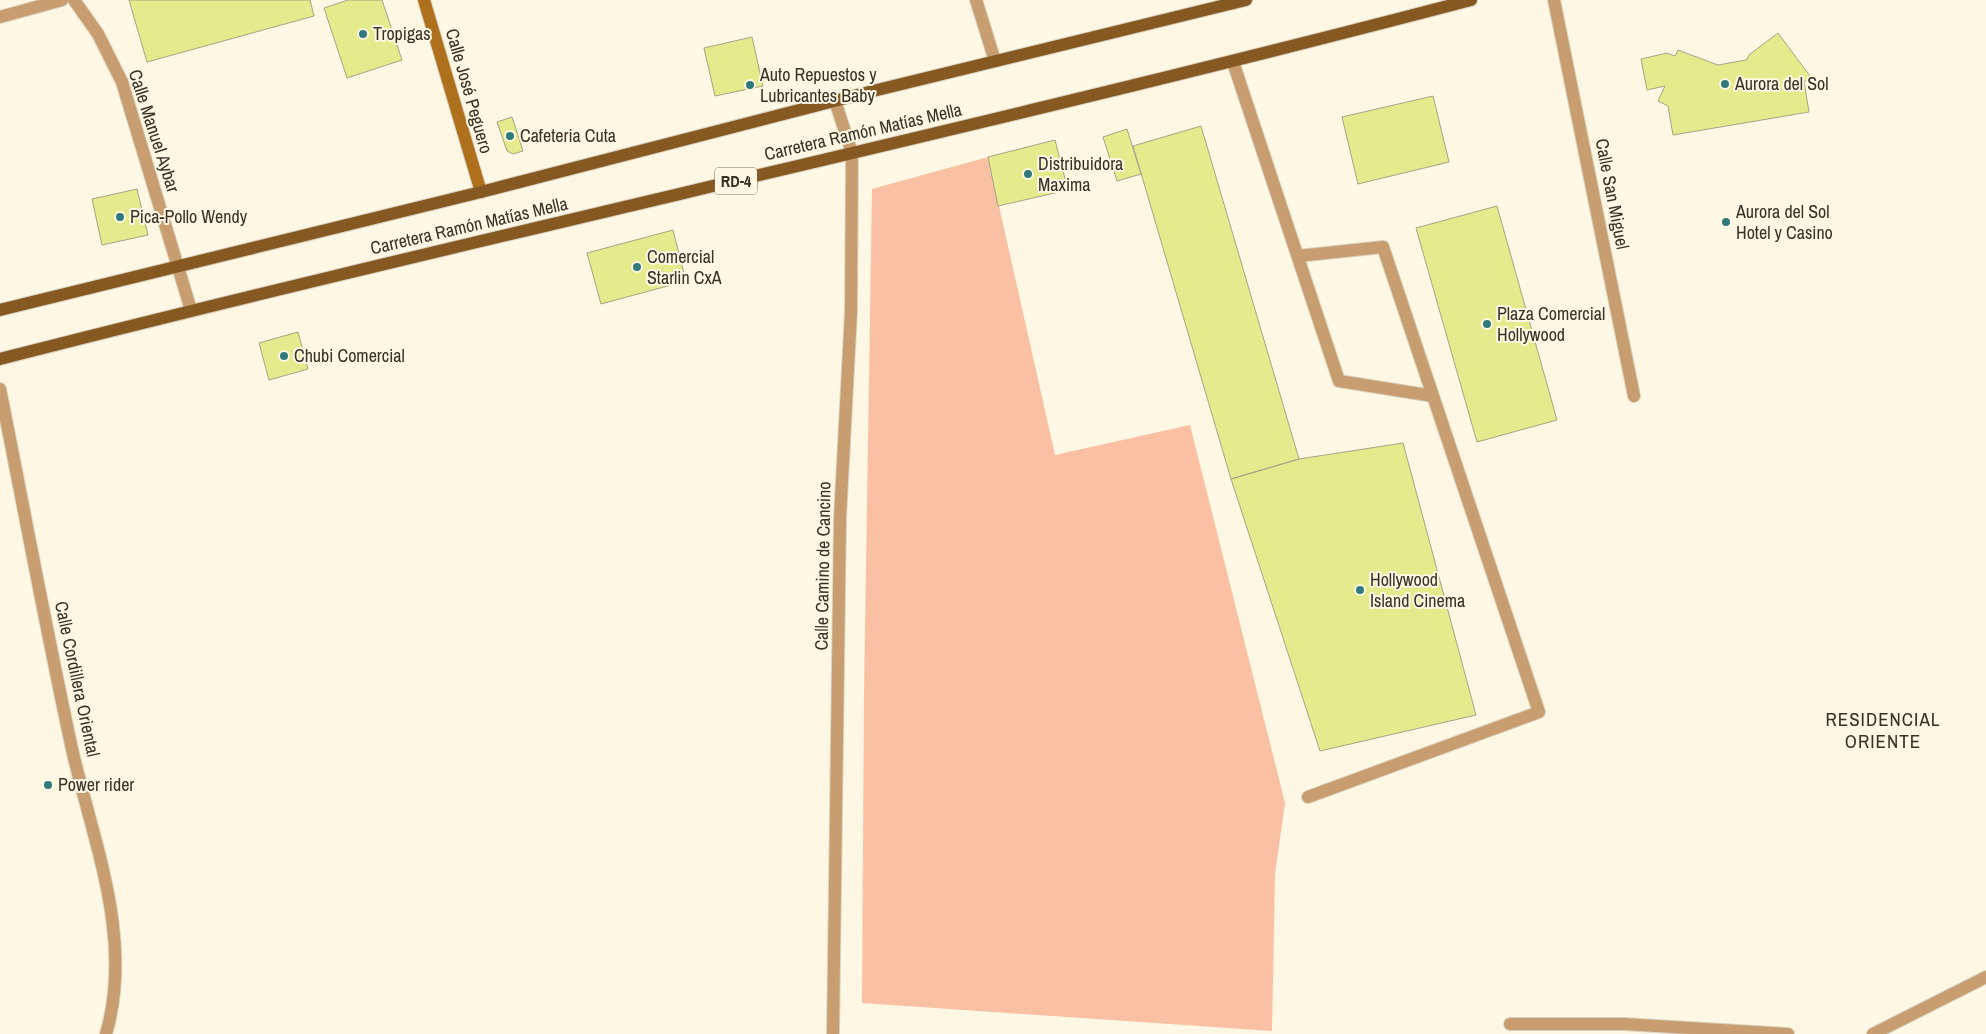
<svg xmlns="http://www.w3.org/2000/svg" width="1986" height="1034" viewBox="0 0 1986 1034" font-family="'Archivo Narrow',sans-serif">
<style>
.green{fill:#fac0a4}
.building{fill:#e5eb8c;stroke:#a3a586}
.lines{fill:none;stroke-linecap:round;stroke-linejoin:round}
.service-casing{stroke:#dad4c2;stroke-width:14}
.minor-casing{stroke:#dad4c2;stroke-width:14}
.secondary-casing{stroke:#dad4c2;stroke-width:14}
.primary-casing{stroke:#dad4c2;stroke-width:14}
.service{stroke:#c89d6f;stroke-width:12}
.minor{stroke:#c89d6f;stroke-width:12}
.secondary{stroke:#ae701c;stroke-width:12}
.primary{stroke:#865923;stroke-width:12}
.poi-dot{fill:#307a7b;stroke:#fef7e4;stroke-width:2}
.labels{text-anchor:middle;stroke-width:4;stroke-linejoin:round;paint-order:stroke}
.shield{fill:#fef7e4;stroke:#736d5f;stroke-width:1}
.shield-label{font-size:16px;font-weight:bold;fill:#373226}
.poi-label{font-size:18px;fill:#373226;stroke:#fef7e4;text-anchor:start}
.street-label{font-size:18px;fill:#373226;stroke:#fef7e4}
.neighbourhood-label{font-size:19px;letter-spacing:1px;fill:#373226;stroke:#fef7e4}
</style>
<rect width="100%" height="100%" fill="#fef7e4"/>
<!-- green -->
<path class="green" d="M988,157L1055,455L1190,425L1285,803L1275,874L1272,1031L862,1003L864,694L872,189Z"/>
<!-- building -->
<path class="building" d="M129,0H310L314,16L147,62Z
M348,0H382L402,60L347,78L324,8Z
M1778,33L1813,80L1804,81L1809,112L1673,135L1668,106L1658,101L1665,86L1647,90L1641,59L1667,53L1675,56L1678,50L1718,65L1746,60L1750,54Z
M752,37L763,86L715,96L704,48Z
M1433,96L1449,162L1358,184L1342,117Z
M512,117L523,151L513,154L507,151L497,122Z
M1201,126L1299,459L1231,479L1133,146Z
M1127,129L1141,174L1117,181L1103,137Z
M1055,140L1068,190L998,206L988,157Z
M137,189L148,235L102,245L92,199Z
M1497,206L1557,420L1477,442L1416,228Z
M673,230L686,281L601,304L587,253Z
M298,332L308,369L269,380L259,343Z
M1403,443L1476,715L1320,751L1231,479L1299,459Z"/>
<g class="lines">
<!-- service casing -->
<g class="service-casing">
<path id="service" d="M1233,62L1339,381L1433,396L1539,712L1308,797
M1298,256L1383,247L1433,396
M1510,1024H1624L1788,1034
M1873,1034L1986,977"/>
</g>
<!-- minor casing -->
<g class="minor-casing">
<path id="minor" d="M74,0L98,34L122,82L191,310
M976,0L995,61
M1554,0L1634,396
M0,17L62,0
M0,389C24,509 46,629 72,749C93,842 134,938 106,1034
M833,1034L840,518L851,312L852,153L835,101"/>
</g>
<!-- secondary casing -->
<g class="secondary-casing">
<path id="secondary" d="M424,0L481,192"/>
</g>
<!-- primary casing -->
<g class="primary-casing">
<path id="primary" d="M0,310L481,192L873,91L1246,0
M0,359C489,234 983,128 1471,0"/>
</g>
<!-- service -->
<use href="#service" class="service"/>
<!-- minor -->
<use href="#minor" class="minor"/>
<!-- secondary -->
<use href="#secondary" class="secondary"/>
<!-- primary -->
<use href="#primary" class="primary"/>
</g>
<!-- markers -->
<g class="poi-dot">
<circle cx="363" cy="34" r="5"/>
<circle cx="1725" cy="84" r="5"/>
<circle cx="750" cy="85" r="5"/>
<circle cx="510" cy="136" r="5"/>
<circle cx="1028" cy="174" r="5"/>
<circle cx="120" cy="217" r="5"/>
<circle cx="1726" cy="222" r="5"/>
<circle cx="637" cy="267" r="5"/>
<circle cx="1487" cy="324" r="5"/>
<circle cx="284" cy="356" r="5"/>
<circle cx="1360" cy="590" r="5"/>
<circle cx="48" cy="785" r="5"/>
</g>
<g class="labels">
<!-- shield labels -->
<rect class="shield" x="715" y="167.5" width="42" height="27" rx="4"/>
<g class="shield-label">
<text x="736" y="187">RD-4</text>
</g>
<!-- poi labels -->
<g class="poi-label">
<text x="373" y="40">Tropigas</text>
<text x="760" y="81">Auto Repuestos y<tspan x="760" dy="21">Lubricantes Baby</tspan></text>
<text x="1735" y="90">Aurora del Sol</text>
<text x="520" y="142">Cafeteria Cuta</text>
<text x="1038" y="170">Distribuidora<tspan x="1038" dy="21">Maxima</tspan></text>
<text x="1736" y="218">Aurora del Sol<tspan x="1736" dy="21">Hotel y Casino</tspan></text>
<text x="130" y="223">Pica-Pollo Wendy</text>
<text x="647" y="263">Comercial<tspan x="647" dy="21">Starlin CxA</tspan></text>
<text x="1497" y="320">Plaza Comercial<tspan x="1497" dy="21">Hollywood</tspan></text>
<text x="294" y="362">Chubi Comercial</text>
<text x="1370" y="586">Hollywood<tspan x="1370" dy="21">Island Cinema</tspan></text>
<text x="58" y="791">Power rider</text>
</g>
<!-- street labels -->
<g class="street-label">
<text transform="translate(469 91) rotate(74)" y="6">Calle José Peguero</text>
<text transform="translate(154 131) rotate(72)" y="6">Calle Manuel Aybar</text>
<text transform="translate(863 132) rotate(-13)" y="6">Carretera Ramón Matías Mella</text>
<text transform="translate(1612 194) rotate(79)" y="6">Calle San Miguel</text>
<text transform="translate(469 226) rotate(-13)" y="6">Carretera Ramón Matías Mella</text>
<text transform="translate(823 566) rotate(-89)" y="6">Calle Camino de Cancino</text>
<text transform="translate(77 679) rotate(78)" y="6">Calle Cordillera Oriental</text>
</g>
<!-- neighbourhood labels -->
<g class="neighbourhood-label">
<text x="1883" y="726">RESIDENCIAL<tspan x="1883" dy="22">ORIENTE</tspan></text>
</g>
</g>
</svg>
